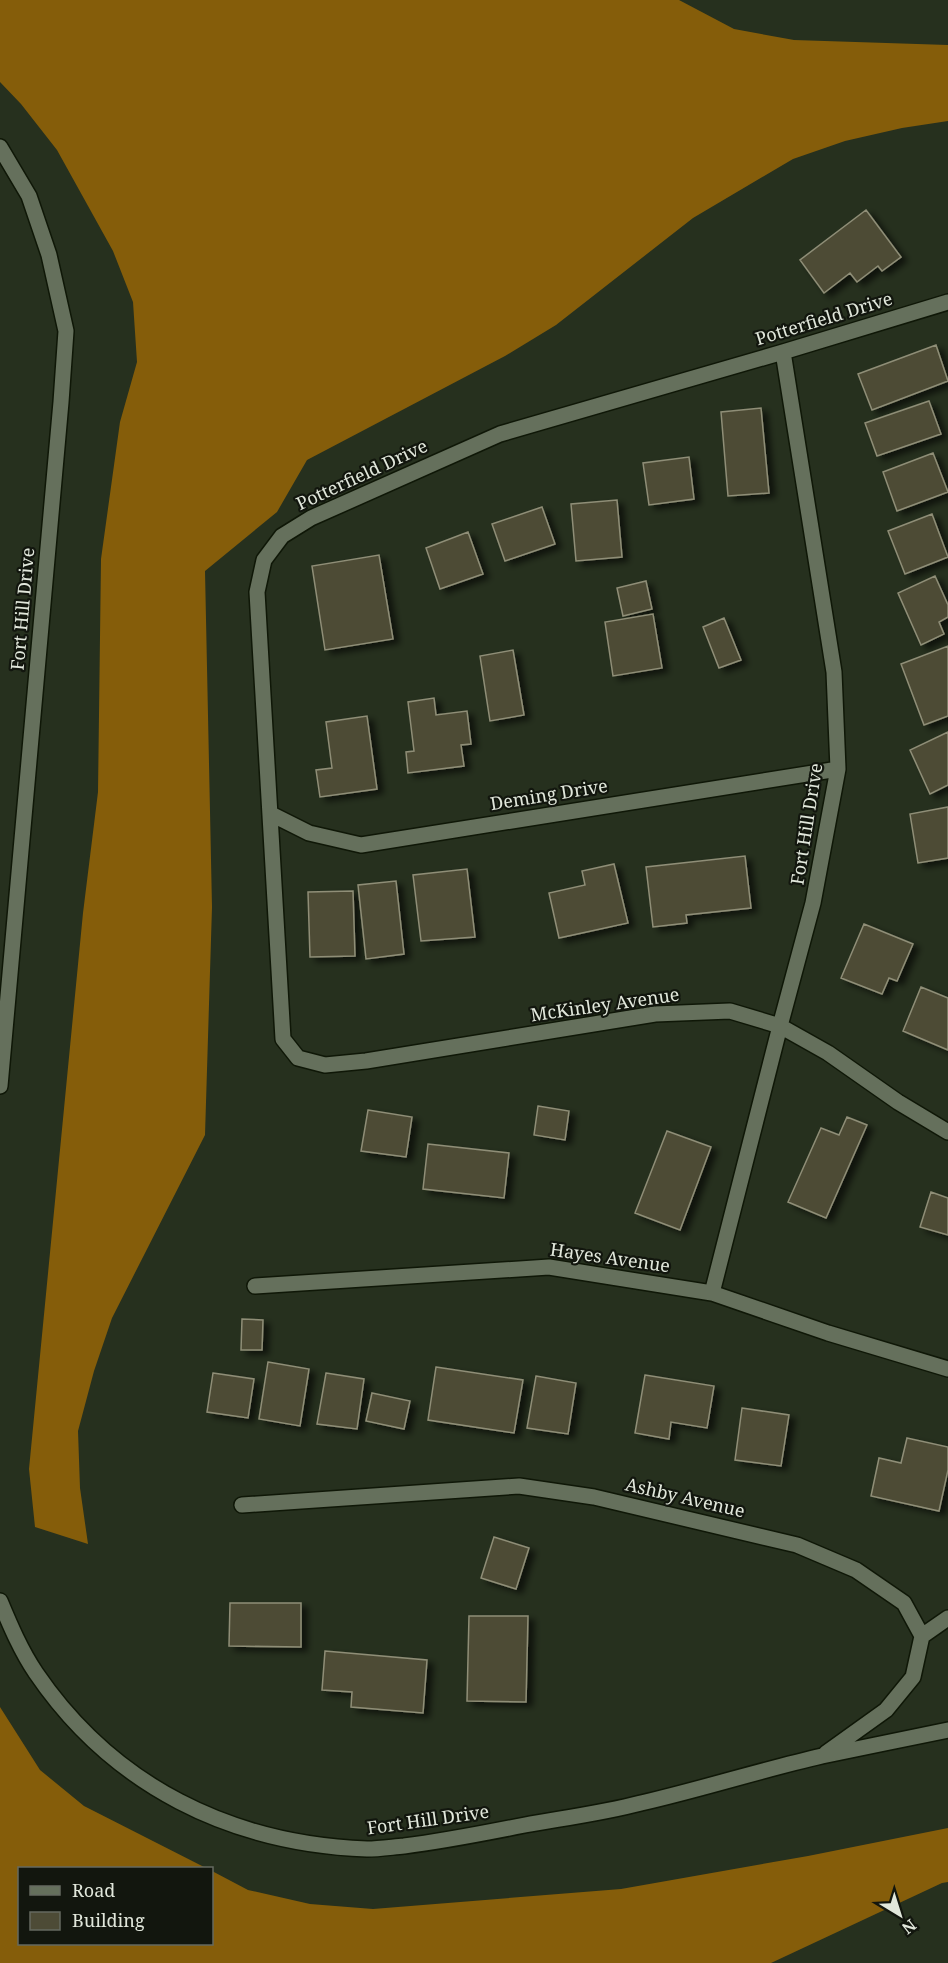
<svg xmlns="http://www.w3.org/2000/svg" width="948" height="1963" viewBox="0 0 948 1963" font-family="'Noto Serif',serif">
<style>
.forest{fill:#855d0a}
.building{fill:#4d4b36;stroke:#8f8e77;stroke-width:1.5;filter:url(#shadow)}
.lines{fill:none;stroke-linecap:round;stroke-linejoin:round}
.minor-casing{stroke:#0f1707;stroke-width:18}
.minor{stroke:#65705c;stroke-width:15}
.labels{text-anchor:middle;stroke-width:4.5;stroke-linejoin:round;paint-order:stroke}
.street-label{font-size:18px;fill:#e1e7db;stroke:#12160e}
</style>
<defs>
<filter id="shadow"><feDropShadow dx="6" dy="4" stdDeviation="3" flood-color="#0009"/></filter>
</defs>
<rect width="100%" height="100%" fill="#26301e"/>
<!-- forest -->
<path class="forest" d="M0,0H679L734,29L794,40L948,45V121L902,128L845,141L793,159L693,218L556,325L505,356L307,460L277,512L205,571L212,907L205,1135L112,1318L94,1371L78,1431L80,1488L88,1544L35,1527L29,1469L83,913L98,792L101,559L120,422L137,362L133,302L113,251L57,150L21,104L0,82Z
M0,1707L40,1770L84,1806L206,1868H20V1944H212V1871L248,1890L310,1904L373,1909L621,1889L808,1856L948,1828V1882L942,1883L771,1963H0Z"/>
<!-- building -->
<path class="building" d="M866,210L901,257L882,271L878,266L857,282L850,273L824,293L800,260Z
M936,345L948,381L872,410L858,374Z
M929,401L941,434L877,456L865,423Z
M761,408L769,493L728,496L721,412Z
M933,453L948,492L897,511L883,472Z
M689,457L694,499L649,505L643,463Z
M617,500L622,557L576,561L571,504Z
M542,507L555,544L505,561L492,524Z
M932,514L948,557L905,574L888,531Z
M468,532L483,574L440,589L426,548Z
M379,555L393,639L325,650L312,566Z
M935,576L948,605V617L939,622L944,634L921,645L898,593Z
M646,581L652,609L623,616L617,588Z
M653,614L662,668L613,676L605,622Z
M724,618L741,660L719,668L703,627Z
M948,646V716L924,725L901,664Z
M513,650L524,715L490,721L480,656Z
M434,698L436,715L467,711L471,744L461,745L464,766L408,773L406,752L414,751L408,702Z
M367,716L377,789L320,797L316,770L332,768L326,722Z
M948,732V785L930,794L910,750Z
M948,807V858L918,863L910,814Z
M745,856L751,908L686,915L687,923L653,927L646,867Z
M614,864L628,923L559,938L549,893L585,885L582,871Z
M467,869L475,937L421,941L413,875Z
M396,881L404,954L366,959L358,885Z
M353,891L355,956L310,957L308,892Z
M864,924L913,944L897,981L889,978L882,994L841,978Z
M921,987L948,998V1050L903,1031Z
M538,1106L569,1111L565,1140L534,1135Z
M368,1110L412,1117L406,1157L361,1151Z
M847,1117L867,1125L826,1218L788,1202L821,1128L839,1135Z
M667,1131L711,1147L680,1230L635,1213Z
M428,1144L509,1153L504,1198L423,1189Z
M931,1192L948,1198V1235L920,1227Z
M242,1319L263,1320L262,1350H241Z
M268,1362L309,1369L300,1426L259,1419Z
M436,1367L523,1380L514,1433L428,1420Z
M213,1373L254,1379L248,1418L207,1412Z
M326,1373L364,1379L357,1429L317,1424Z
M645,1375L714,1386L707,1428L671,1422L669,1439L635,1433Z
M536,1376L576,1383L568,1434L527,1428Z
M372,1393L410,1401L404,1429L366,1421Z
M742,1408L789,1415L781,1466L735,1460Z
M907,1438L948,1447V1470L939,1511L871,1496L879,1458L901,1463Z
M494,1537L529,1548L516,1589L481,1578Z
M230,1603H301V1647L229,1646Z
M469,1616H528L526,1702L467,1701Z
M325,1651L427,1660L423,1713L351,1707L352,1692L322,1690Z"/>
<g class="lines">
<!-- minor casing -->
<g class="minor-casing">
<path id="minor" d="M0,147L29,196L49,255L66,331L61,402L0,1086
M948,302L783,352L500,434L311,518L282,536L264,560L257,592L283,1039L298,1058L325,1065L366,1061L655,1014L730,1011L780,1026L828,1053L898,1102L948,1132
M271,814L309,833L361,845L838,769
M255,1286L549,1267L712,1293L828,1333L948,1369
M712,1293L780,1026L813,903L838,769L834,672L783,352
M242,1505L519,1486L594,1497L797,1545L856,1570L904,1603L922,1636L913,1677L886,1710L826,1753
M0,1601C10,1625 21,1651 36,1673C113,1786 231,1844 367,1849C379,1849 392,1847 404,1846C445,1841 485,1833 525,1825C564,1818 603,1813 641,1803C702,1789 761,1770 822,1756C864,1747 906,1739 948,1730
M922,1636L948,1618"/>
</g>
<!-- minor -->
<use href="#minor" class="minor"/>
</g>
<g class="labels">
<!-- street labels -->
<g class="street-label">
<text transform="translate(824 319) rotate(-17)" y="6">Potterfield Drive</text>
<text transform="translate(362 475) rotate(-25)" y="6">Potterfield Drive</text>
<text transform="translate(23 609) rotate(-85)" y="6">Fort Hill Drive</text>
<text transform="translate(549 795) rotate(-9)" y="6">Deming Drive</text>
<text transform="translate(807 824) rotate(-81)" y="6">Fort Hill Drive</text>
<text transform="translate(605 1005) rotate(-8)" y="6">McKinley Avenue</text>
<text transform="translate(610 1258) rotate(8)" y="6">Hayes Avenue</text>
<text transform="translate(685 1498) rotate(13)" y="6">Ashby Avenue</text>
<text transform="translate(428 1820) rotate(-8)" y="6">Fort Hill Drive</text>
</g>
</g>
<!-- legend -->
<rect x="18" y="1867" width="195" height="78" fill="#12160e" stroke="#656a60" stroke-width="1.5"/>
<rect x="30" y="1886" width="30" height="9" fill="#65705c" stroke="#656a60" stroke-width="1.5"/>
<text x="72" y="1897" font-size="18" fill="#e1e7db">Road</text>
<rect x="30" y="1912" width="30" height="18" fill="#4d4b36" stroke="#656a60" stroke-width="1.5"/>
<text x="72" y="1927" font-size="18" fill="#e1e7db">Building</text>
<!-- north arrow -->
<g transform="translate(900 1915) rotate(142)" stroke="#12160e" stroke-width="4.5" paint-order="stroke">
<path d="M0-4.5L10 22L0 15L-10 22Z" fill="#e1e7db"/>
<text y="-9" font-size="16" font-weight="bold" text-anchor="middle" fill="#e1e7db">N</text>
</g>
</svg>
